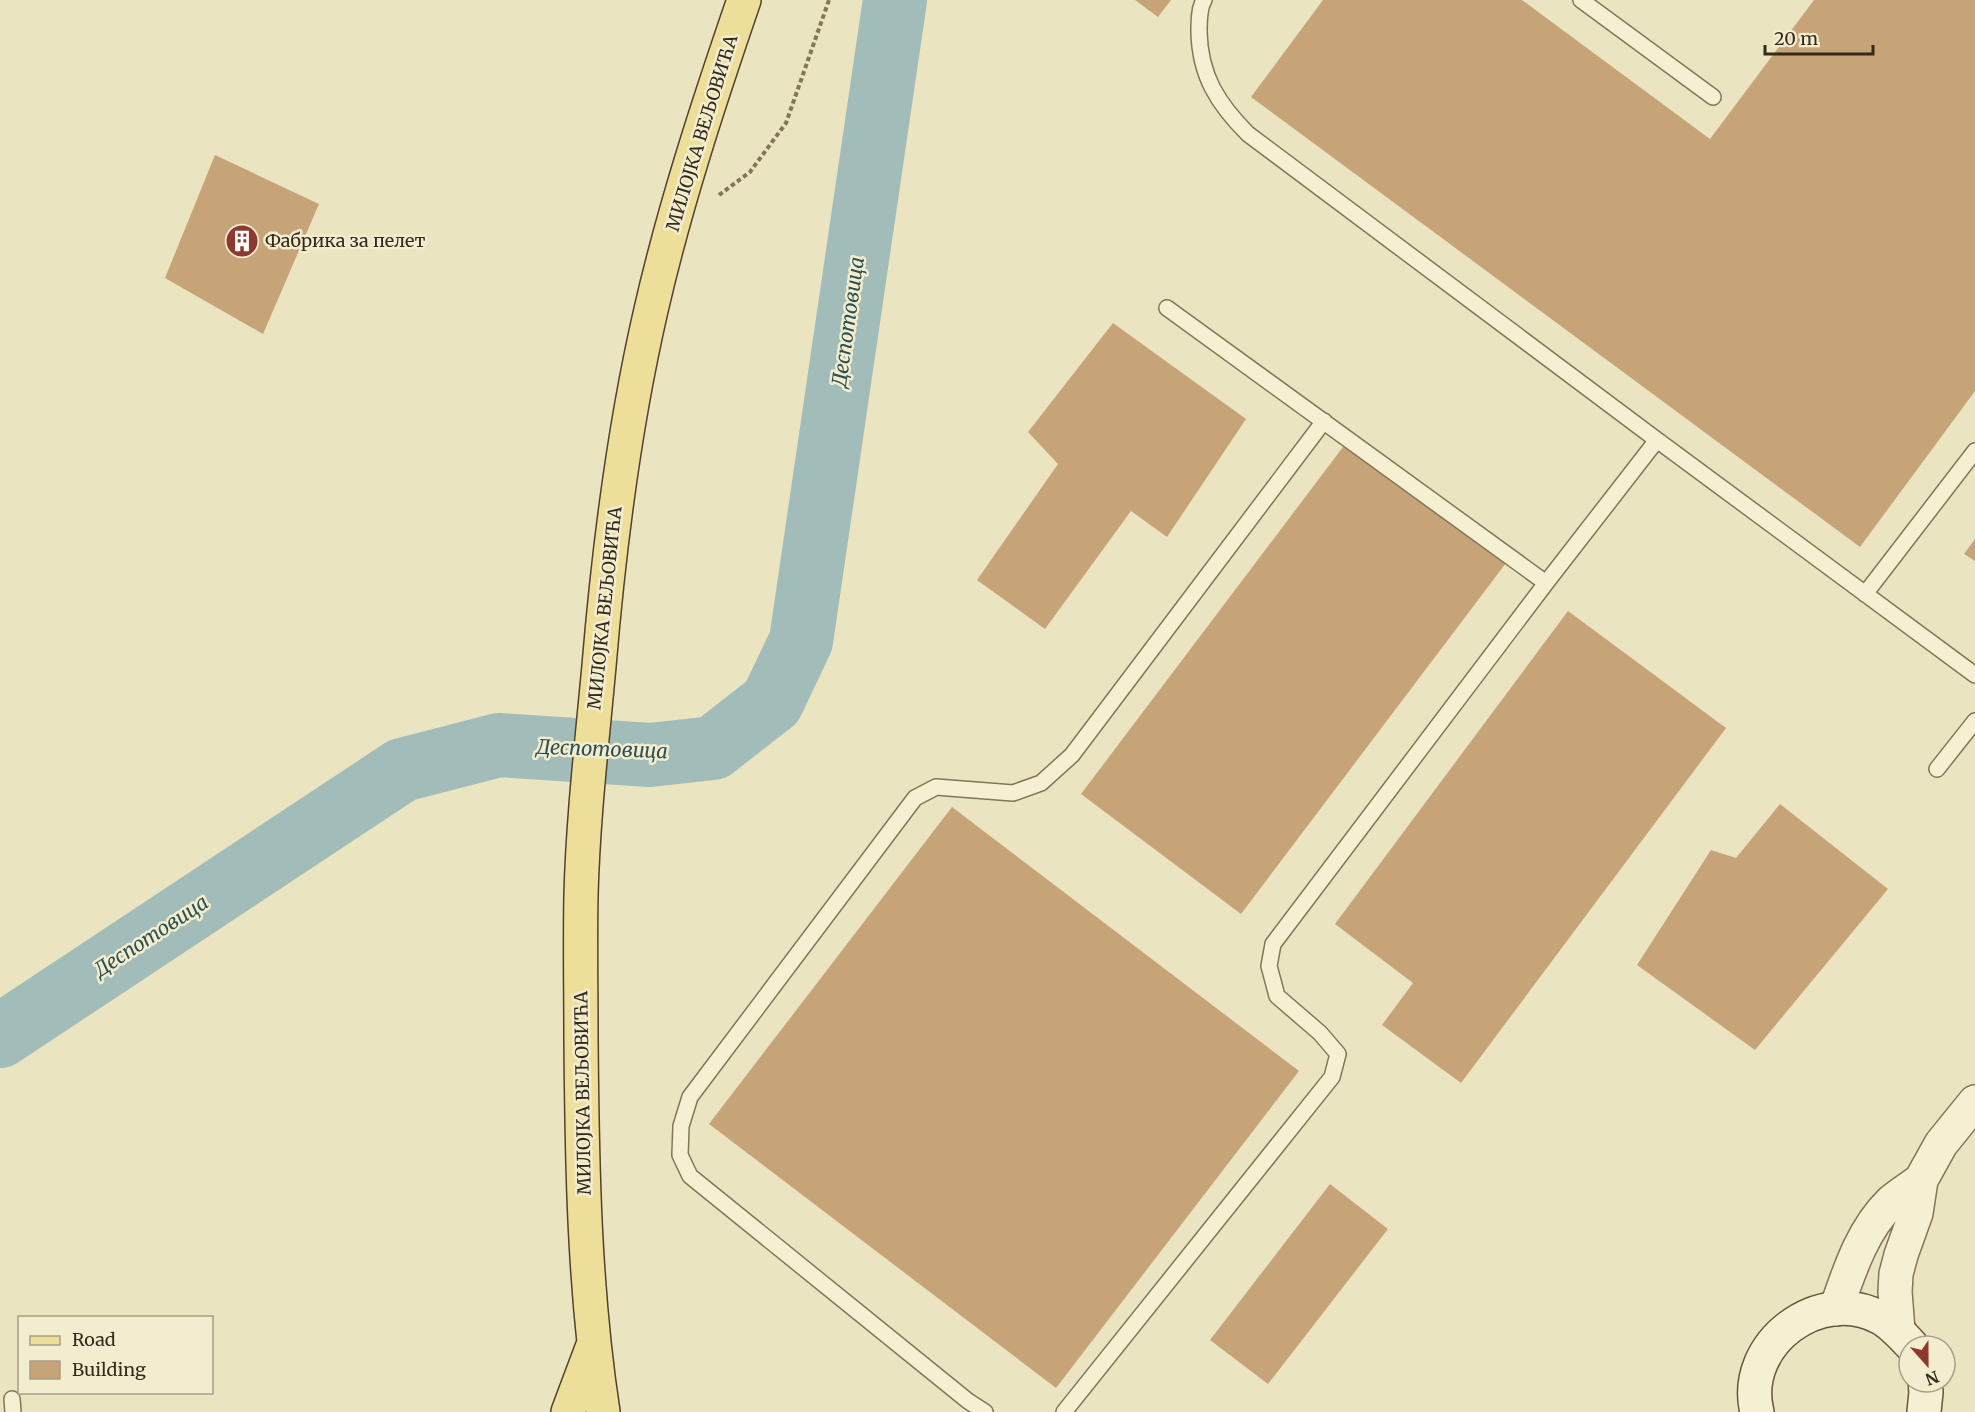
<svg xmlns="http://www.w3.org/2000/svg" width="1975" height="1412" viewBox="0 0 1975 1412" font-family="Merriweather,serif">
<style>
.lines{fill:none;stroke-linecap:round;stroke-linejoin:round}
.river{stroke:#a2bdb9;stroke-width:64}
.building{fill:#c7a378}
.service-casing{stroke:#827559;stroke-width:18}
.tertiary-casing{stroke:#827559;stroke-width:36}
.secondary-casing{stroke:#64563c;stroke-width:36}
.primary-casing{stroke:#50422d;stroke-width:36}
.path{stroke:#827559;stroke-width:4;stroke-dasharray:4.5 3;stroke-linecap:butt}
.service{stroke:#f6f0d2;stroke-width:15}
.tertiary{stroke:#f6f0d2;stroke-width:33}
.secondary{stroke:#f6f0d2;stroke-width:33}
.primary{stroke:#edde99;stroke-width:33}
.labels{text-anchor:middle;stroke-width:5;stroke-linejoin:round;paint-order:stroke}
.street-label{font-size:18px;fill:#332a1d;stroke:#f3edcf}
.poi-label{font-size:18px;fill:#332a1d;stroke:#f3edcf;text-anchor:start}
.water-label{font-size:20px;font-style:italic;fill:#2d4f52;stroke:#f3edcf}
</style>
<rect width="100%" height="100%" fill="#ebe4c0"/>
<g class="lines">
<!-- river -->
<path class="river" d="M0,1036L402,770L499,745L650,755L713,748L772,702L801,641L895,0"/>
</g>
<!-- building -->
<path class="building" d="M1135,0H1171L1158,17Z
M1323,0H1522L1710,139L1814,0H1975V391L1860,547L1251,97Z
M215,155L319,204L263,334L165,278Z
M1113,323L1246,419L1167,537L1131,511L1045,629L977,580L1058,464L1028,432Z
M1346,443L1506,563L1241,914L1081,794Z
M1975,539V561L1964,554Z
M1568,611L1726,728L1461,1083L1382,1025L1413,983L1335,924Z
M1780,804L1888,889L1755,1050L1637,965L1711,850L1736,858Z
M952,807L1299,1071L1056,1388L709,1124Z
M1330,1184L1388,1229L1268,1384L1210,1340Z"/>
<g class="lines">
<!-- service casing -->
<g class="service-casing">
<path id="service" d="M1204,0C1199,8 1199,22 1199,32C1200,76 1218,104 1248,134L1657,440L1975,675
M1581,0L1713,97
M1167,308L1546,583L1657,440
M1865,594L1975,451
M1937,769L1975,721
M12,1399L13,1412
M985,1412L968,1401L690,1176L680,1155L681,1126L690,1097L915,798L936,787L1013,793L1041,783L1072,755L1324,421
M1064,1412L1332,1077L1338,1054L1320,1033L1277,996L1269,966L1273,944L1546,583"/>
</g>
<!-- tertiary casing -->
<g class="tertiary-casing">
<path id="tertiary" d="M1836,1309C1849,1272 1862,1230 1891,1202C1900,1194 1912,1187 1921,1180
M1898,1330L1895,1292L1896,1274L1901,1255L1916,1213L1921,1180L1941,1144L1975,1102"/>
</g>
<!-- secondary casing -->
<g class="secondary-casing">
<path id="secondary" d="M1757,1412C1740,1344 1820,1284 1881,1318C1893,1325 1902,1335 1912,1346
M1924,1412L1926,1392L1925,1382"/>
</g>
<!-- primary casing -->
<g class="primary-casing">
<path id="primary" d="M568,1412L592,1348
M603,1412C584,1289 582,1163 581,1039C581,991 580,943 581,895C583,819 592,742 599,666C609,546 624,427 651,310C675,205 709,102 744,0"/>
</g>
<!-- path -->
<path class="path" d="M719,195L750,172L786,123L829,0"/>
<!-- service -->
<use href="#service" class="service"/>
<!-- tertiary -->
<use href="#tertiary" class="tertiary"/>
<!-- secondary -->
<use href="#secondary" class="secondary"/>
<!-- primary -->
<use href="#primary" class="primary"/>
</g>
<!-- icons -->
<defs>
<g id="building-disc" transform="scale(1.725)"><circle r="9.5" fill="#8e392d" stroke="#f3edcf"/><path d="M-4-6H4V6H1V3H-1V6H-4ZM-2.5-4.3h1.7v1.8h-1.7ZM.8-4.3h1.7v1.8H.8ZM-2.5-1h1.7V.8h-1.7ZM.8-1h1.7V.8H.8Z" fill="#fff"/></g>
</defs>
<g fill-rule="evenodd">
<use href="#building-disc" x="242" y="241"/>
</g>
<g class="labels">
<!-- street labels -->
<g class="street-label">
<text transform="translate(702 133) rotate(-73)" y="6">МИЛОЈКА ВЕЉОВИЋА</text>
<text transform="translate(605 608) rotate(-84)" y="6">МИЛОЈКА ВЕЉОВИЋА</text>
<text transform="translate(583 1093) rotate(-91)" y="6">МИЛОЈКА ВЕЉОВИЋА</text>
</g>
<!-- poi labels -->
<g class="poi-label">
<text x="265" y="247">Фабрика за пелет</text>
</g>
<!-- water labels -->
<g class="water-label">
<text transform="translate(848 322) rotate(-82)" y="7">Деспотовица</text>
<text transform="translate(602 749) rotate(2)" y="7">Деспотовица</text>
<text transform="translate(151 936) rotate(-33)" y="7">Деспотовица</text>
</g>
</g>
<!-- legend -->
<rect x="18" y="1316" width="195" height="78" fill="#f3edcf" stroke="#a69f88" stroke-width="1.5"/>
<rect x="30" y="1336" width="30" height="9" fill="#edde99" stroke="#a69f88" stroke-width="1.5"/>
<text x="72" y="1346" font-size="18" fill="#332a1d">Road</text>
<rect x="30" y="1361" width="30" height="18" fill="#c7a378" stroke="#a69f88" stroke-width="1.5"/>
<text x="72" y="1376" font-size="18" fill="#332a1d">Building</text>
<!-- north arrow -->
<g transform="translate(1927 1364) rotate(159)"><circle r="28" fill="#f3edcf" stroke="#a69f88" stroke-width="1.5"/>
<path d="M0-4.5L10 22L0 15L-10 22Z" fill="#8e392d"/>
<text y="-9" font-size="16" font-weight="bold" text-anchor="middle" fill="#332a1d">N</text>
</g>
<!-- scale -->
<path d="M1765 45v9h108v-9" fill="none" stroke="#332a1d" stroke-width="3"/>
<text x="1774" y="45" font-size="18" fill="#332a1d" stroke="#f3edcf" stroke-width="4.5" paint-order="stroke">20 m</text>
</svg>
